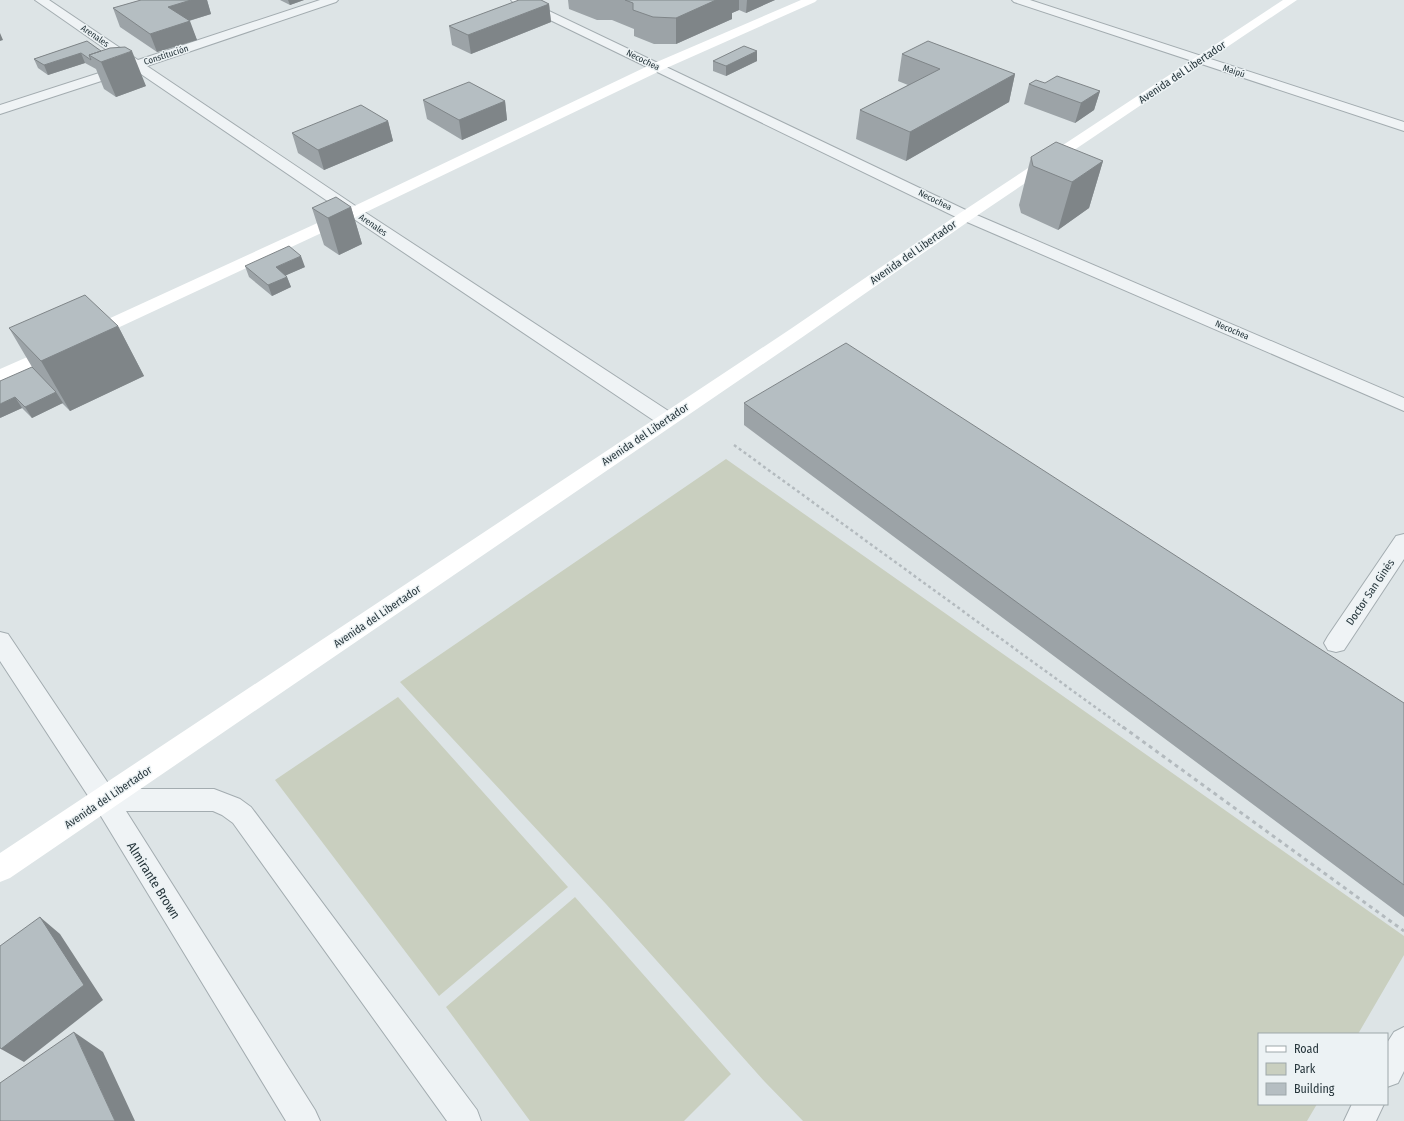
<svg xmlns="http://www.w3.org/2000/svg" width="1404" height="1121" viewBox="0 0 1404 1121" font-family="'Fira Sans Condensed',sans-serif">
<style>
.green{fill:#c9cfbf}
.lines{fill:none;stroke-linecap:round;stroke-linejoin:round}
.service-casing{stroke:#a3acb0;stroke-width:2}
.minor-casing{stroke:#a3acb0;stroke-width:2}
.path-far1{stroke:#b3babe;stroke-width:2.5;stroke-dasharray:3 3;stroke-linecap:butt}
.path{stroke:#b3babe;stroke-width:3;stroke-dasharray:4 4;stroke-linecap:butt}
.service{fill:#eff3f5;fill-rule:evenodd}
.minor{fill:#eff3f5;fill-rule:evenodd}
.secondary{fill:#fff;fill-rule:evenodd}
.wall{fill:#9ca3a7}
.shaded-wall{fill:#7f8588}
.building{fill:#b5bec2;stroke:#7f8588}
.labels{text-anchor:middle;stroke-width:3;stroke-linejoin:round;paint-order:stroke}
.far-street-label{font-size:9px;fill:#27363c;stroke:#ecf2f4}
.street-label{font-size:11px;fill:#27363c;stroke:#ecf2f4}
.near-street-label{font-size:13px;fill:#27363c;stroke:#ecf2f4}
</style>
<rect width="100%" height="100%" fill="#dde4e6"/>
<!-- green -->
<path class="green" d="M726,459L1404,936V955L1358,1034H1259V1104H1317L1307,1121H803L765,1082L606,904L400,682Z
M398,697L568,887L439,996L275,780Z
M575,897L731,1074L684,1121H530L446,1007Z"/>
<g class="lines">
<!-- service casing -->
<g class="service-casing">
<path id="service" d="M105,789H214L240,799L251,807L477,1110L481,1121H447L233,823L222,815L213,811H105L96,808L92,800L96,792Z
M1404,1027V1071L1398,1083L1387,1087V1043L1394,1032Z
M1352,1104H1384L1376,1121H1344Z"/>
</g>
<!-- minor casing -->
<g class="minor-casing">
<path id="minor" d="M35,0H49L138,60L320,0H338L336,2L147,66L360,209L673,414L676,419L673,424L666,425L659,424L348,215L135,70L0,114V105L127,64Z
M511,0H526L972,213L1404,398V411L960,219L513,2Z
M1012,0H1030L1404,122V131L1014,2Z
M1404,534V559L1344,650L1336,652L1328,650L1324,643L1328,636L1396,536Z
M0,632L8,634L114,792L315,1110L320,1121H286L96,808L0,661Z"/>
</g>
<!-- path-far1 -->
<path class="path-far1" d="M734,445L1124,728"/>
<!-- path -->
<path class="path" d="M1123,727L1404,931"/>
<!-- service -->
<use href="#service" class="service"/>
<!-- minor -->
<use href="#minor" class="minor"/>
<!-- secondary -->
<path class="secondary" d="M801,0H817L815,2L662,70L360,215L94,339L88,340L82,339L79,335L82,331L348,209L652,64Z
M1283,0H1297L972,219L804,336L10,878L0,882V853L792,328L960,213Z
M57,344L63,346L66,350L63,354L0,382V369Z"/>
</g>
<!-- wall -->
<path class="wall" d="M141,0H207L211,14L189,21L197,40L157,52L120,27L113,8Z
M280,0H304L290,5Z
M568,0H775L746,13L739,10L732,13V19L676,44H654L634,36V29L612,20H597L569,9Z
M549,4L551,22L471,54L452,45L449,26Z
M87,41L146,86L116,97L104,89L96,69L85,63L48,75L38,68L34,59Z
M757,51V61L726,76L713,71V61Z
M902,54L1015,74L1009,102L906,161L856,139L860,110L908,85L898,81Z
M1045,83L1100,91L1094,110L1075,123L1024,104L1029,84Z
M423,100L505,101L507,120L462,140L427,119Z
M388,121L393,141L324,170L298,153L292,133Z
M1031,157L1103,161L1089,208L1058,230L1021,213L1019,205Z
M351,207L362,244L339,255L324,245L312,208Z
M245,266L305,267L286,275L287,277L291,287L272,296L249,277Z
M118,326L144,376L70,411L62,403L32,418L22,408L0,418L32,367L9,328Z
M744,403L1404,703V917L744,425Z"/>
<!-- shaded-wall -->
<path class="shaded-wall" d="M191,0H207L211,14L175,25L168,7Z
M288,0H304L290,5Z
M716,0H739V10L732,13V19L676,44V18Z
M747,0H775L746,13Z
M549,4L551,22L471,54L468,35Z
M190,21L197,40L157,52L150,34Z
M0,33L3,40L0,41Z
M132,51L146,86L116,97L101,62Z
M757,51V61L726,76V66Z
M81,53L85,63L48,75L44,65Z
M1015,74L1009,102L906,161L910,132Z
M1100,91L1094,110L1075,123L1081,103Z
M505,101L507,120L462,140L459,120Z
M388,121L393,141L324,170L318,150Z
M1103,161L1089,208L1058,230L1072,182Z
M351,207L362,244L339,255L328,218Z
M301,256L305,267L280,278L276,267Z
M287,277L291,287L272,296L268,285Z
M118,326L144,376L70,411L41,361Z
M56,392L63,403L32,418L25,407Z
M15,397L22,408L0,418V404Z
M40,917L60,934L103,1000L24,1062L1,1049Z
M74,1032L103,1052L135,1121H115Z"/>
<!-- building -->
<path class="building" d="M141,0H191L168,7L190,21L150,34L113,8Z
M519,0H541L549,4L468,35L449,26Z
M625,0H716L676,18L653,17L633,10V3Z
M87,41L101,51L89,55L91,60L81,53L44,65L34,59Z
M928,41L1015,74L910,132L860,110L940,69L902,54Z
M744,46L757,51L726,66L713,61Z
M125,47L132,51L101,62L89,55L110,48Z
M1057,76L1100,91L1081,103L1029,84L1036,80L1045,83Z
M469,82L505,101L459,120L423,100Z
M361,105L388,121L318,150L292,133Z
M1056,142L1103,161L1072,182L1033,166L1031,157Z
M336,197L351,207L328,218L312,208Z
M289,246L301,256L276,267L287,277L268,285L245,266Z
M85,295L118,326L41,361L9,328Z
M846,343L1404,703V885L744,403Z
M32,367L56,392L25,407L15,397L0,404V381Z
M40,917L84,985L1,1049L0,1047V946Z
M74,1032L115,1121H0V1083Z"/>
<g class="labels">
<!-- far-street labels -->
<g class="far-street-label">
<text transform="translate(95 36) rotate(34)" y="3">Arenales</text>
<text transform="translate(166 55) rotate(-18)" y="3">Constitución</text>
<text transform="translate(643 60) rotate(26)" y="3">Necochea</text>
<text transform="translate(1234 71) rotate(18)" y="3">Maipú</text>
<text transform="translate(935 200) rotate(26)" y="3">Necochea</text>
<text transform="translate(373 225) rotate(34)" y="3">Arenales</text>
<text transform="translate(1232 330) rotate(23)" y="3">Necochea</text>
</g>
<!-- street labels -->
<g class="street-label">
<text transform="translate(1182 72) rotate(-34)" y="4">Avenida del Libertador</text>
<text transform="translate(913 252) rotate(-35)" y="4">Avenida del Libertador</text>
<text transform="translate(645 434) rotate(-34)" y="4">Avenida del Libertador</text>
<text transform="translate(1370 592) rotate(-56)" y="4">Doctor San Ginés</text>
<text transform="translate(377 616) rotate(-34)" y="4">Avenida del Libertador</text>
<text transform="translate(108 797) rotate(-34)" y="4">Avenida del Libertador</text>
</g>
<!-- near-street labels -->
<g class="near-street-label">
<text transform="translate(154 880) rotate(58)" y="5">Almirante Brown</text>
</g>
</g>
<!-- legend -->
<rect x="1258" y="1033" width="130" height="72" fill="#ecf2f4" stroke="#9da7aa"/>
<rect x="1266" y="1046" width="20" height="6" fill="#ffffff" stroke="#9da7aa"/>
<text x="1294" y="1053" font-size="12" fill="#27363c">Road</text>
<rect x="1266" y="1063" width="20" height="12" fill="#c9cfbf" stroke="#9da7aa"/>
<text x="1294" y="1073" font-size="12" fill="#27363c">Park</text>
<rect x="1266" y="1083" width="20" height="12" fill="#b5bec2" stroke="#9da7aa"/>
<text x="1294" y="1093" font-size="12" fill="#27363c">Building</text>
</svg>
